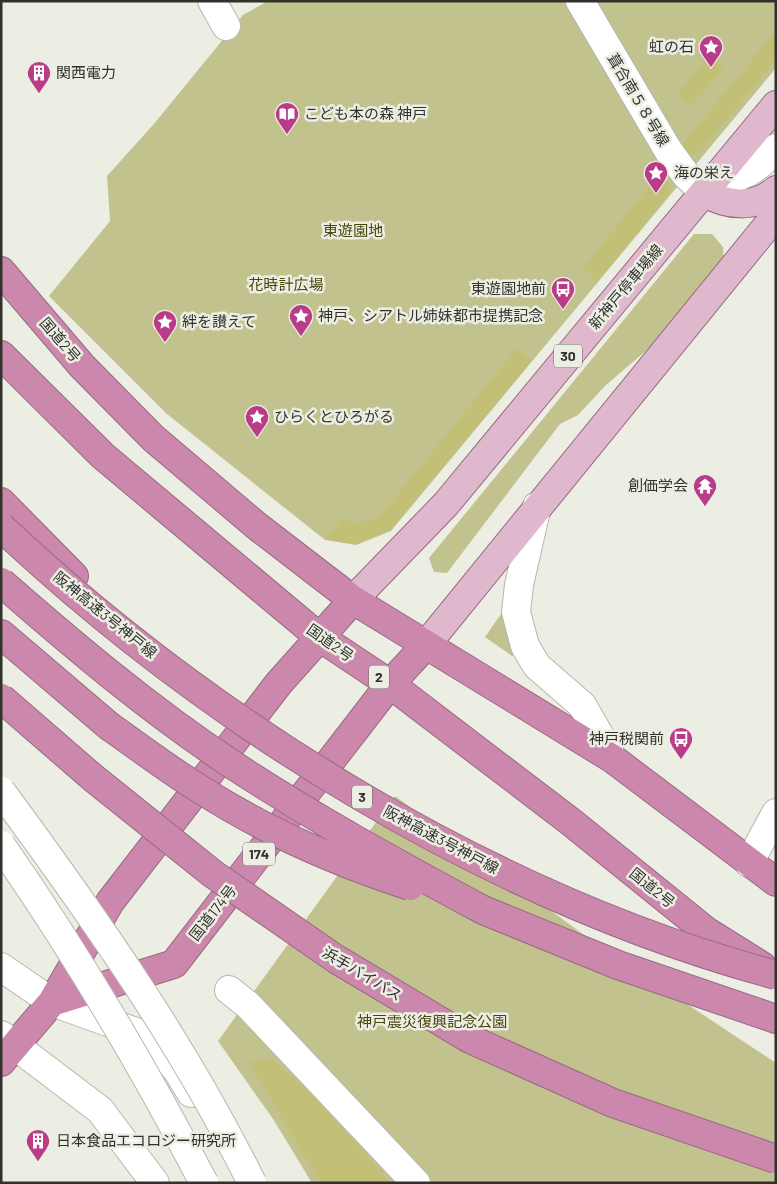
<svg xmlns="http://www.w3.org/2000/svg" width="777" height="1184" viewBox="0 0 777 1184" font-family="Barlow,'Noto Sans JP',sans-serif">
<style>
.green{fill:#c2c28f}
.forest{fill:#c1c076}
.lines{fill:none;stroke-linecap:round;stroke-linejoin:round}
.minor-casing{stroke:#b7b7ad;stroke-width:30}
.major-casing{stroke:#966a80;stroke-width:30}
.highway-casing{stroke:#966a80;stroke-width:30}
.minor{stroke:#fff;stroke-width:28}
.major{stroke:#e0b8cd;stroke-width:28}
.highway{stroke:#cc88ac;stroke-width:28}
.minor-bridge-casing{stroke:#b7b7ad;stroke-width:30;stroke-linecap:butt}
.highway-bridge-casing{stroke:#966a80;stroke-width:30;stroke-linecap:butt}
.minor-bridge{stroke:#fff;stroke-width:28}
.highway-bridge{stroke:#cc88ac;stroke-width:28}
.labels{text-anchor:middle;stroke-width:5;stroke-linejoin:round;paint-order:stroke}
.shield{fill:#edeee3;stroke:#696a64;stroke-width:1}
.shield-label{font-size:14px;font-weight:bold;fill:#31322d}
.poi-label{font-size:15px;fill:#31322d;stroke:#edeee3;text-anchor:start}
.street-label{font-size:15px;fill:#31322d;stroke:#edeee3}
.park-label{font-size:15px;fill:#47450b;stroke:#edeee3}
</style>
<rect width="100%" height="100%" fill="#edeee3"/>
<!-- green -->
<path class="green" d="M268,1H776V68L391,531L356,545L325,540L167,414L49,296L110,221L107,176L153,125L243,15Z
M694,234H712L723,247L724,266L655,343L606,385L578,415L560,424L447,573L434,572L429,558Z
M503,611L517,654L512,656L485,637Z
M395,796L599,946L776,1063V1183H312L273,1119L218,1041Z"/>
<!-- forest -->
<path class="forest" d="M776,30V59L702,150L693,155L677,151Z
M710,56L724,69L691,106L677,94Z
M662,170L669,183V194L597,281L583,268Z
M517,348L532,360L390,530L357,544L326,539L341,519L357,523L379,517Z
M272,1058L311,1094L392,1183H321L249,1063Z"/>
<g class="lines">
<!-- minor casing -->
<g class="minor-casing">
<path id="minor" d="M212,1L226,26
M580,1L668,150L686,175L704,192
M714,181C741,180 758,169 776,148
M537,506L519,585L516,612L525,646L537,666L582,705L613,759
M749,863L776,813
M1,967L52,1002L144,1035L177,1070L191,1093
M229,990L248,1005L416,1183
M1,1035L100,1110L155,1183"/>
</g>
<!-- major casing -->
<g class="major-casing">
<path id="major" d="M704,192C726,206 755,209 776,190
M353,600L446,504L776,105
M426,645L776,215"/>
</g>
<!-- highway casing -->
<g class="highway-casing">
<path id="highway" d="M1,271L82,366L153,438L258,527L353,600L613,759L776,882
M1,355L103,456L318,636L390,684L571,822L706,931L762,966
M1,502L74,576
M1,634L109,726
M483,910L618,965L776,1019
M52,1002L174,964L390,684L426,645
M1,1062L52,1002L110,902L279,683L353,600"/>
</g>
<!-- minor -->
<use href="#minor" class="minor"/>
<!-- major -->
<use href="#major" class="major"/>
<!-- highway -->
<use href="#highway" class="highway"/>
<!-- minor-bridge casing -->
<g class="minor-bridge-casing">
<path id="minor-bridge" d="M1,791C93,916 183,1043 252,1183
M1,845C76,953 143,1066 204,1183"/>
</g>
<!-- highway-bridge casing -->
<g class="highway-bridge-casing">
<path id="highway-bridge" d="M1,527C213,726 494,899 776,975
M1,582C74,646 149,709 230,763C312,817 397,864 483,910
M1,698L92,777L213,874L336,959L470,1039L613,1103L776,1159
M109,726C139,747 169,770 200,789C265,831 336,862 410,886"/>
</g>
<!-- minor-bridge -->
<use href="#minor-bridge" class="minor-bridge"/>
<!-- highway-bridge -->
<use href="#highway-bridge" class="highway-bridge"/>
</g>
<!-- icons -->
<defs>
<g id="sight-pin" transform="scale(1.25)"><path d="M0 17L-7.5 6A9.5 9.5 0 1 1 7.5 6Z" fill="#ba3c89" stroke="#edeee3"/><path d="M0-6L1.8-2.2L6-1.7L2.9 1.2L3.7 5.4L0 3.3L-3.7 5.4L-2.9 1.2L-6-1.7L-1.8-2.2Z" fill="#fff"/></g>
<g id="building-pin" transform="scale(1.25)"><path d="M0 17L-7.5 6A9.5 9.5 0 1 1 7.5 6Z" fill="#ba3c89" stroke="#edeee3"/><path d="M-4-6H4V6H1V3H-1V6H-4ZM-2.5-4.3h1.7v1.8h-1.7ZM.8-4.3h1.7v1.8H.8ZM-2.5-1h1.7V.8h-1.7ZM.8-1h1.7V.8H.8Z" fill="#fff"/></g>
<g id="library-pin" transform="scale(1.25)"><path d="M0 17L-7.5 6A9.5 9.5 0 1 1 7.5 6Z" fill="#ba3c89" stroke="#edeee3"/><path d="M-6-4Q-3-5.5-.7-3.5V5Q-3 3-6 4ZM6-4Q3-5.5 .7-3.5V5Q3 3 6 4Z" fill="#fff"/></g>
<g id="bus-pin" transform="scale(1.25)"><path d="M0 17L-7.5 6A9.5 9.5 0 1 1 7.5 6Z" fill="#ba3c89" stroke="#edeee3"/><path d="M-5-6H5V4H4V6H2V4H-2V6H-4V4H-5ZM-3.5-4V0h7V-4ZM-3.5 1.2v1.5H-2V1.2ZM2 1.2v1.5H3.5V1.2Z" fill="#fff"/></g>
<g id="temple-pin" transform="scale(1.25)"><path d="M0 17L-7.5 6A9.5 9.5 0 1 1 7.5 6Z" fill="#ba3c89" stroke="#edeee3"/><path d="M0-6L5-2H3V0L6.5 2.5H4V6H1.5V3h-3V6H-4V2.5H-6.5L-3 0V-2H-5Z" fill="#fff"/></g>
</defs>
<g fill-rule="evenodd">
<use href="#sight-pin" x="711" y="47"/>
<use href="#building-pin" x="39" y="73"/>
<use href="#library-pin" x="287" y="114"/>
<use href="#sight-pin" x="656" y="173"/>
<use href="#bus-pin" x="563" y="289"/>
<use href="#sight-pin" x="301" y="316"/>
<use href="#sight-pin" x="165" y="322"/>
<use href="#sight-pin" x="257" y="417"/>
<use href="#temple-pin" x="705" y="486"/>
<use href="#bus-pin" x="681" y="739"/>
<use href="#building-pin" x="38" y="1141"/>
</g>
<g class="labels">
<!-- shield labels -->
<g class="shield">
<rect x="554" y="344.5" width="28" height="23" rx="4"/>
<rect x="369" y="665.5" width="20" height="23" rx="4"/>
<rect x="352" y="785.5" width="20" height="23" rx="4"/>
<rect x="243" y="842.5" width="32" height="23" rx="4"/>
</g>
<g class="shield-label">
<text x="568" y="361">30</text>
<text x="379" y="682">2</text>
<text x="362" y="802">3</text>
<text x="259" y="859">174</text>
</g>
<!-- poi labels -->
<g class="poi-label">
<text x="694" y="52" text-anchor="end">虹の石</text>
<text x="56" y="78">関西電力</text>
<text x="304" y="119">こども本の森 神戸</text>
<text x="674" y="178">海の栄え</text>
<text x="546" y="294" text-anchor="end">東遊園地前</text>
<text x="318" y="321">神戸、シアトル姉妹都市提携記念</text>
<text x="182" y="327">絆を讃えて</text>
<text x="274" y="422">ひらくとひろがる</text>
<text x="688" y="491" text-anchor="end">創価学会</text>
<text x="664" y="744" text-anchor="end">神戸税関前</text>
<text x="56" y="1146">日本食品エコロジー研究所</text>
</g>
<!-- street labels -->
<g class="street-label">
<text transform="translate(638 100) rotate(59)" y="5">葺合南５８号線</text>
<text transform="translate(626 287) rotate(-50)" y="5">新神戸停車場線</text>
<text transform="translate(60 340) rotate(49)" y="5">国道2号</text>
<text transform="translate(105 615) rotate(39)" y="5">阪神高速3号神戸線</text>
<text transform="translate(330 643) rotate(35)" y="5">国道2号</text>
<text transform="translate(441 840) rotate(28)" y="5">阪神高速3号神戸線</text>
<text transform="translate(652 888) rotate(39)" y="5">国道2号</text>
<text transform="translate(213 913) rotate(-52)" y="5">国道174号</text>
<text transform="translate(362 974) rotate(31)" y="5">浜手バイパス</text>
</g>
<!-- park labels -->
<g class="park-label">
<text x="353" y="236">東遊園地</text>
<text x="286" y="290">花時計広場</text>
<text x="432" y="1027">神戸震災復興記念公園</text>
</g>
</g>
<!-- border -->
<rect width="777" height="1184" fill="none" stroke="#31322d" stroke-width="5"/>
</svg>
